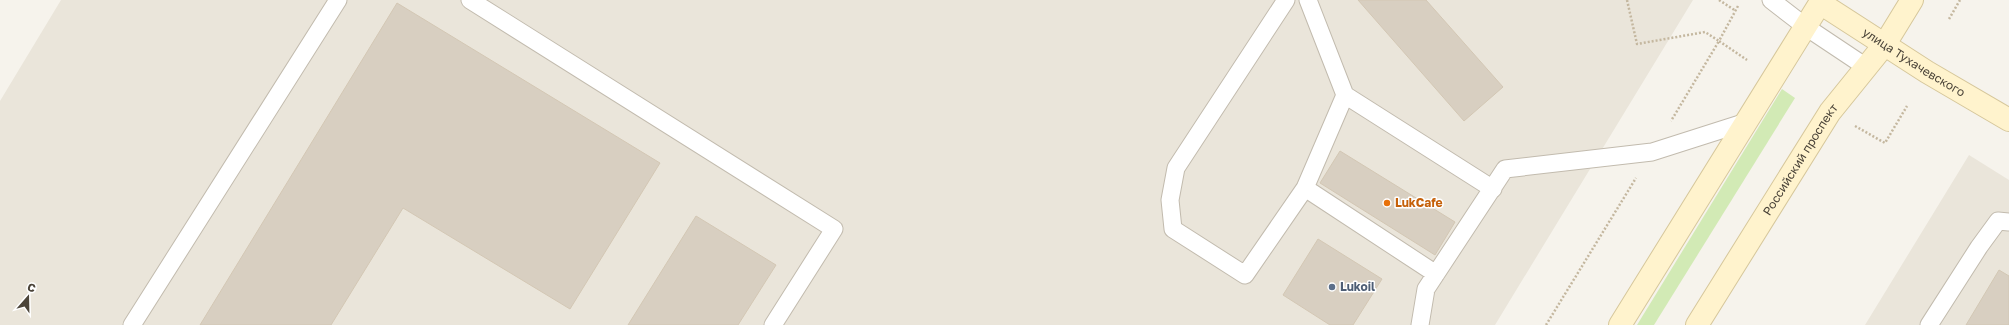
<svg xmlns="http://www.w3.org/2000/svg" width="2009" height="325" viewBox="0 0 2009 325" font-family="'Golos Text',sans-serif">
<style>
.residential{fill:#eae5da}
.green{fill:#d2eab5}
.building{fill:#d8cfc1;stroke:#d3c7b4}
.lines{fill:none;stroke-linecap:round;stroke-linejoin:round}
.service-casing{stroke:#c2bbae;stroke-width:19}
.secondary-casing{stroke:#d6c79b;stroke-width:24}
.path{stroke:#c4b79f;stroke-width:2.5;stroke-dasharray:2 2;stroke-linecap:butt}
.service{stroke:#fff;stroke-width:17}
.secondary{stroke:#fff3cd;stroke-width:22}
.food-dot{fill:#e8710a;stroke:#fff;stroke-width:1.5}
.service-dot{fill:#5c6f8a;stroke:#fff;stroke-width:1.5}
.labels{text-anchor:middle;stroke-width:3;stroke-linejoin:round;paint-order:stroke}
.street-label{font-size:12px;fill:#4b4439;stroke:#fff}
.food-label{font-size:12px;font-weight:bold;fill:#c56008;stroke:#fff;text-anchor:start}
.service-label{font-size:12px;font-weight:bold;fill:#4e5e75;stroke:#fff;text-anchor:start}
</style>
<rect width="100%" height="100%" fill="#f6f3ec"/>
<!-- residential -->
<path class="residential" d="M61,0H1693L1495,325H0V101Z
M1969,155L2009,180V325H1865Z"/>
<!-- green -->
<path class="green" d="M1782,89L1795,98L1654,325H1637Z"/>
<!-- building -->
<path class="building" d="M1358,0H1426L1503,87L1464,121Z
M397,3L660,163L570,309L403,208L331,325H200Z
M1340,151L1455,222L1435,255L1320,183Z
M696,216L776,265L738,325H628Z
M1318,239L1382,279L1353,325H1330L1283,295Z
M1999,270L2009,276V325H1966Z"/>
<g class="lines">
<!-- service casing -->
<g class="service-casing">
<path id="service" d="M470,0L834,229L773,325
M1286,0L1176,168L1170,200L1173,229L1245,275L1305,188
M1308,0L1345,95L1493,189
M1771,0L1806,27L1866,67
M1345,95L1305,188L1436,274
M132,325L338,0
M1420,325L1426,289L1505,169L1652,152L1746,122
M1929,325L1979,247L1998,221L2009,222"/>
</g>
<!-- secondary casing -->
<g class="secondary-casing">
<g id="secondary">
<path id="s1" d="M1820,3L1927,72L2009,120"/>
<path d="M1620,325L1822,0"/>
<path id="s2" d="M1697,325L1830,112L1885,44L1912,0"/>
</g>
</g>
<!-- path -->
<path class="path" d="M1627,0L1637,44L1705,32L1719,41L1671,121
M1719,0L1736,11
M1738,6L1719,41L1747,60
M1949,19L1960,0
M1855,126L1885,143L1907,106
M1546,325L1636,178"/>
<!-- service -->
<use href="#service" class="service"/>
<!-- secondary -->
<use href="#secondary" class="secondary"/>
</g>
<!-- markers -->
<circle class="food-dot" cx="1387" cy="203" r="4"/>
<circle class="service-dot" cx="1332" cy="287" r="4"/>
<g class="labels">
<!-- street labels -->
<g class="street-label">
<text dy="4" stroke="none"><textPath href="#s1" startOffset="111">улица Тухачевского</textPath></text>
<text dy="4" stroke="none"><textPath href="#s2" startOffset="195">Российский проспект</textPath></text>
</g>
<!-- food labels -->
<g class="food-label">
<text x="1395" y="207">LukCafe</text>
</g>
<!-- service labels -->
<g class="service-label">
<text x="1340" y="291">Lukoil</text>
</g>
</g>
<!-- north arrow -->
<g transform="translate(28 297) rotate(20)" stroke="#ffffff" stroke-width="3" paint-order="stroke">
<path d="M0-3L7 15L0 10L-7 15Z" fill="#4b4439"/>
<text y="-6" font-size="11" font-weight="bold" text-anchor="middle" fill="#4b4439">С</text>
</g>
</svg>
